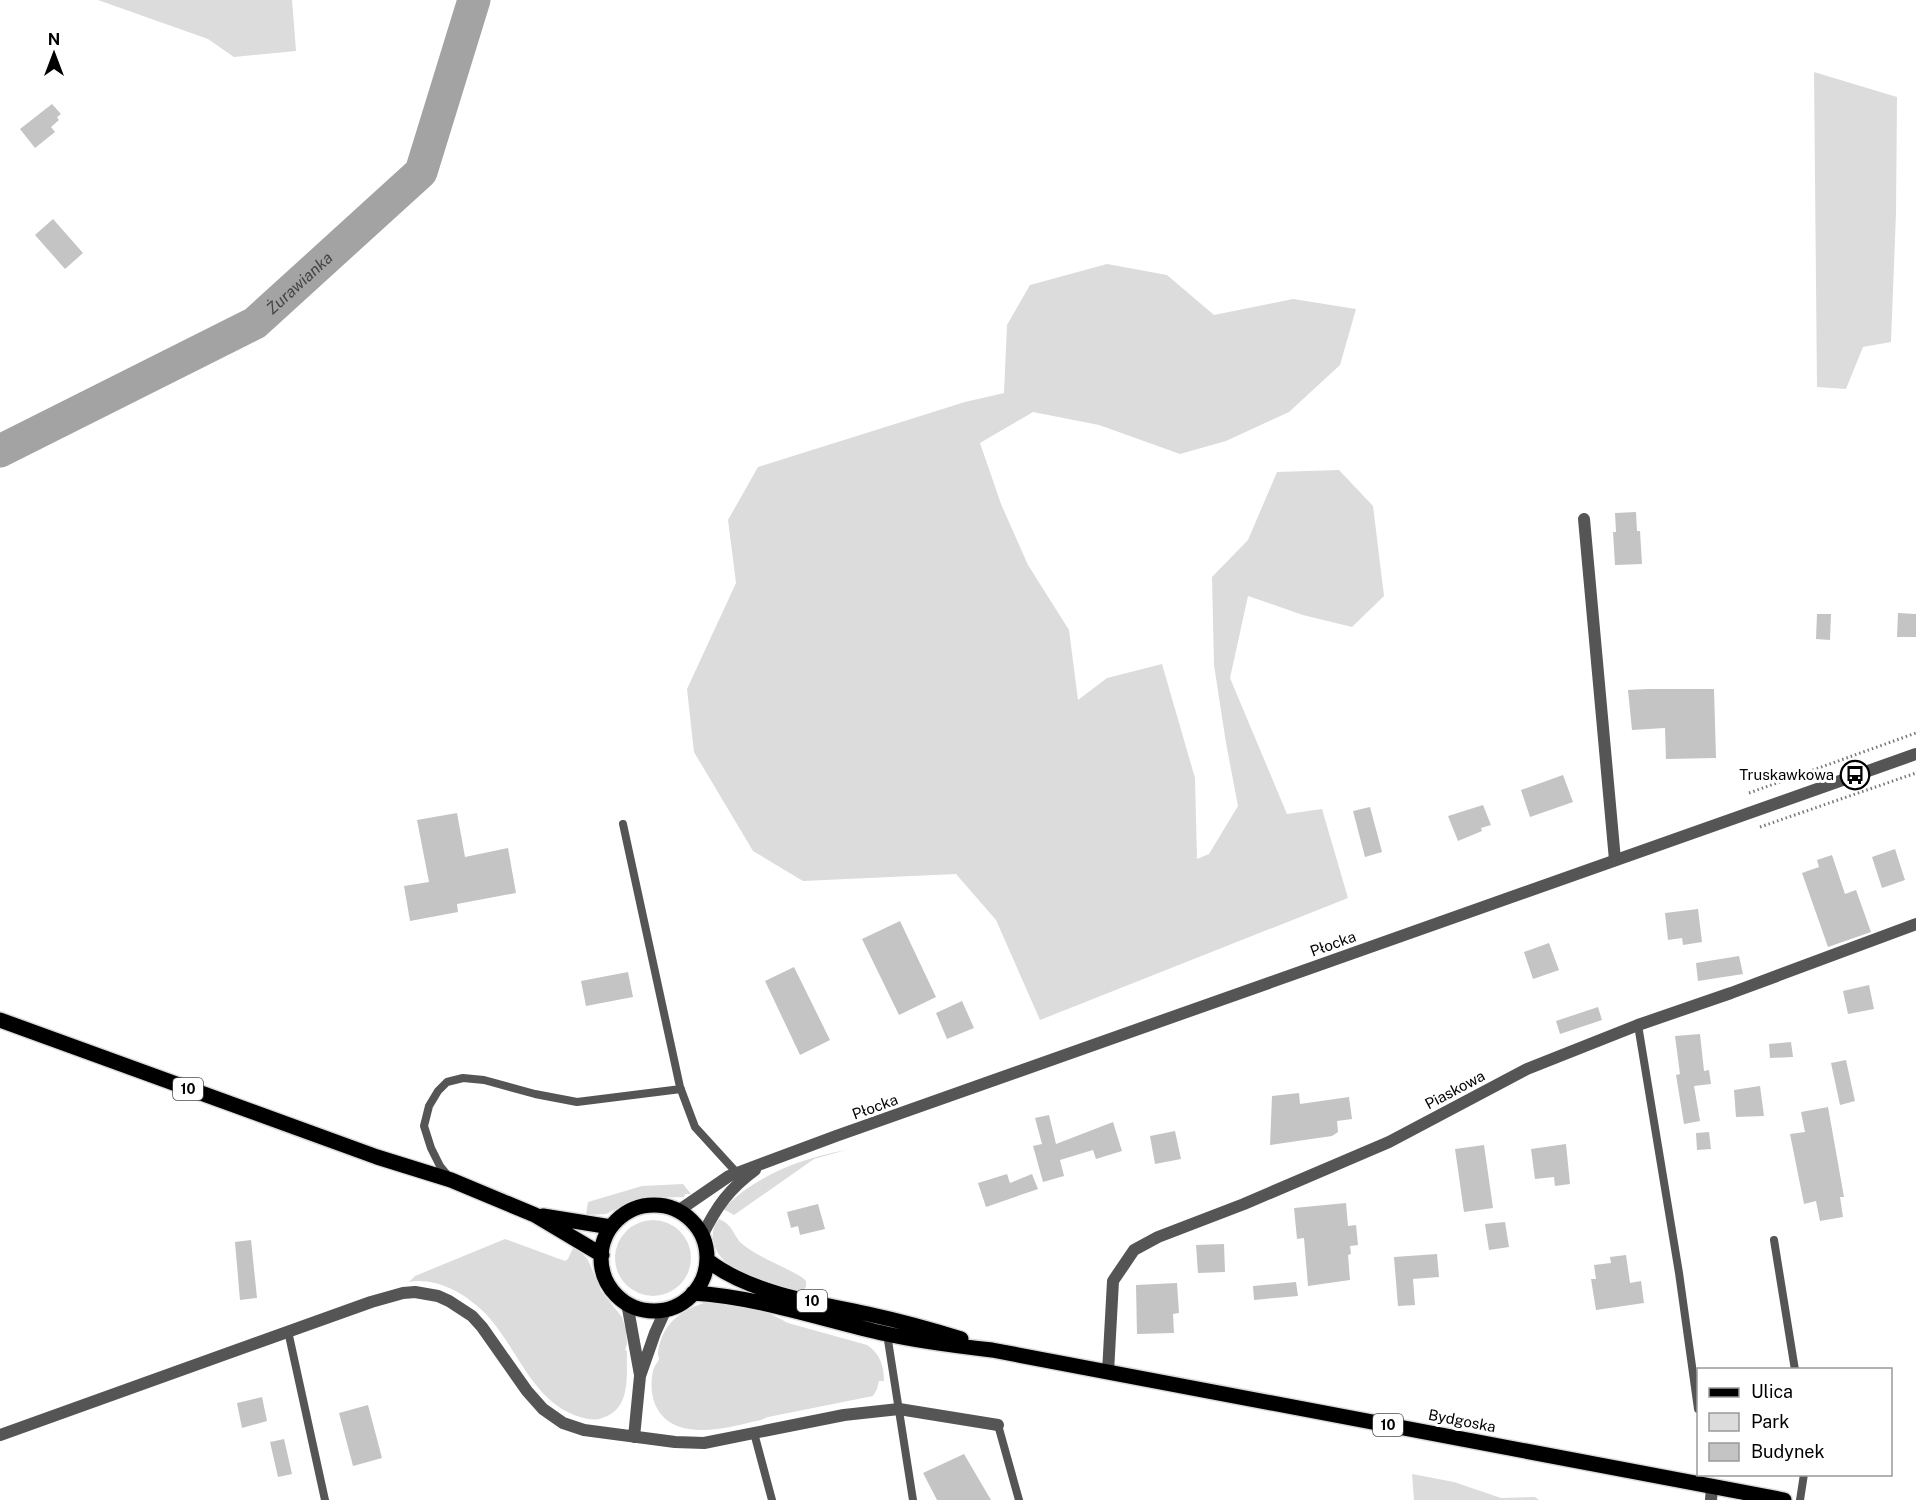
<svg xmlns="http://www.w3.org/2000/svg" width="1916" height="1500" viewBox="0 0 1916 1500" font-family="'Public Sans',sans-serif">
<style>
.green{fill:#dcdcdc}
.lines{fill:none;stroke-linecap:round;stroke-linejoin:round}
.river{stroke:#a3a3a3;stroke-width:33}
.building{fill:#c4c4c4}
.primary-casing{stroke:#dbdbdb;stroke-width:18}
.path{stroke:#777;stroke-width:3;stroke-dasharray:1.5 3;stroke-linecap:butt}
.service{stroke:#555;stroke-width:8}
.minor{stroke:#555;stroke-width:12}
.tertiary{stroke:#555;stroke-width:12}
.primary{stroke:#000;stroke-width:15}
.labels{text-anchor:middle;stroke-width:6;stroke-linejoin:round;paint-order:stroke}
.shield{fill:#fff;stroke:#4c4c4c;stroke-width:1.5}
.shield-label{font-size:14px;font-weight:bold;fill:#000}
.poi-label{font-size:15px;fill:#000;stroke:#fff;text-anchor:end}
.street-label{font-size:15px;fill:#000;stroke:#fff}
.water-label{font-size:16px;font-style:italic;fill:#444;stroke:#fff}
</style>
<rect width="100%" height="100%" fill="#fff"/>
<!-- green -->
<path class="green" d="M98,0H292L296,51L234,57L208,39Z
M1814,72L1897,97L1896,213L1891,342L1863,347L1846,389L1817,387Z
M1107,264L1167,275L1214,315L1293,299L1356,309L1340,365L1289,412L1226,441L1180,454L1099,425L1033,412L980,443L1001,504L1028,565L1069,630L1078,700L1107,678L1162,664L1195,778L1197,859L1209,854L1238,806L1226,743L1214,665L1212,577L1248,540L1277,472L1339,470L1373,506L1384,596L1352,627L1303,615L1248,596L1230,678L1287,814L1322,809L1348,898L1040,1020L996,920L956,874L803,881L753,851L694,752L687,689L736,583L728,520L758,467L965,402L1004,393L1007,325L1030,285Z
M846,1150L814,1159L734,1215L723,1209C757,1175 799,1159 846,1150Z
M683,1184L691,1194H685L684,1197L639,1198L606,1214L586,1215L588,1202L642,1186Z
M719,1219C733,1225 732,1233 741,1243C755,1256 786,1267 803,1278L806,1281V1287L802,1292L769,1284V1281L765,1282C744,1272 717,1266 713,1239C712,1229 715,1225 719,1219Z
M615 1258a38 38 0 1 1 76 0a38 38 0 1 1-76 0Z
M505,1239L565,1261L568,1259L573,1248L582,1253L588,1260L601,1291L622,1317L626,1330L627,1344L625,1350L627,1351C626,1376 632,1409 602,1418C595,1421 588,1419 580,1417C528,1402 515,1336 476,1305C459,1290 432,1277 409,1282L415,1276Z
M712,1301L767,1312L788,1323L867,1345C880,1353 884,1366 884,1381H879L877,1389L873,1396L768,1417L761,1420C738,1425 712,1433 689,1429C659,1425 647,1399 653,1371C654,1366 658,1362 659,1359C659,1357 658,1356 658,1355C658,1345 663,1332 669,1325C679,1312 697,1304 712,1301Z
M1412,1474L1454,1482L1501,1498L1535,1497L1539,1500H1414Z"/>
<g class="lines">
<!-- river -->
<path class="river" id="s1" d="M0,451L255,323L421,172L474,0"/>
</g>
<!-- building -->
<path class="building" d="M52,104L61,114L57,117L59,120L51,127L55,132L35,148L20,129Z
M53,219L83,253L65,269L35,235Z
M1636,512L1637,531H1640L1642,564L1615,565L1613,532H1616L1615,513Z
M1898,613L1916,614V637H1897Z
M1817,614H1831L1830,640L1816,639Z
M1648,689H1714L1716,758L1666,759L1665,728L1632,730L1628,690Z
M1563,775L1573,802L1530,817L1521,790Z
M1483,805L1491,825L1481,828L1482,831L1458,841L1448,816Z
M1370,807L1382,852L1365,857L1353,811Z
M457,813L465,857L508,848L516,893L457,904L458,912L410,921L404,886L429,882L417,820Z
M1895,849L1905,880L1882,888L1872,857Z
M1832,855L1845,894L1856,890L1871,932L1828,947L1802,873L1819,867L1817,860Z
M1698,909L1702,942L1683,945L1682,938L1668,940L1665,913Z
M900,921L936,997L899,1015L862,939Z
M1549,943L1559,970L1533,979L1524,952Z
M1739,956L1743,974L1698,981L1696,963Z
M794,967L830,1040L800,1055L765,981Z
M628,972L633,997L586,1006L581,981Z
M1869,985L1874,1009L1848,1014L1843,991Z
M962,1001L974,1028L947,1039L936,1013Z
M1598,1007L1602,1020L1560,1034L1556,1021Z
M1700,1034L1704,1071L1709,1070L1711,1084L1694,1086L1700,1121L1684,1124L1676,1075L1680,1074L1675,1036Z
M1791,1042L1793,1057L1770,1058L1769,1044Z
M1846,1060L1855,1101L1840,1105L1831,1063Z
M1760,1086L1764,1116L1736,1117L1734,1090Z
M1299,1093L1300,1104L1349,1097L1352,1119L1337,1121L1338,1132L1332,1136L1270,1145L1272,1096Z
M1828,1107L1844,1197H1840L1843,1217L1820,1221L1816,1201L1804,1204L1790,1134L1805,1132L1801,1112Z
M1049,1115L1056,1144L1113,1122L1122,1151L1096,1159L1093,1150L1060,1160L1064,1176L1043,1182L1033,1146L1042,1144L1035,1118Z
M1175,1131L1181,1159L1155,1164L1150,1136Z
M1709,1132L1711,1149L1697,1150L1696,1133Z
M1566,1144L1570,1184L1555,1186L1554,1177L1535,1179L1531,1149Z
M1484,1145L1493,1208L1464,1212L1455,1149Z
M1007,1174L1010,1183L1032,1174L1038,1189L986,1207L978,1183Z
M1346,1203L1348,1226L1356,1225L1358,1245L1350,1246L1351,1254L1348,1255L1350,1280L1308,1286L1304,1238L1297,1239L1294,1208Z
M818,1204L825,1229L800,1235L798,1226L791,1228L787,1212Z
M1505,1222L1509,1247L1489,1250L1485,1224Z
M251,1240L257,1298L240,1300L235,1242Z
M1224,1244L1225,1272L1198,1273L1196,1245Z
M1437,1254L1439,1277L1413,1279L1415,1305L1398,1306L1394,1257Z
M1626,1255L1630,1283L1641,1281L1644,1303L1596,1310L1591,1279H1596L1594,1265L1611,1263L1610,1257Z
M1296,1282L1298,1296L1254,1300L1253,1286Z
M1177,1283L1179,1313L1173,1314L1174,1333L1137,1334L1136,1285Z
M262,1397L267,1421L242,1428L237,1403Z
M368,1405L382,1458L353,1466L339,1413Z
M284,1439L292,1474L278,1477L270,1442Z
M964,1454L991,1500H937L923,1473Z"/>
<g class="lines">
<!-- primary casing -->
<g class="primary-casing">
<path id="primary" d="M0,1020L377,1157L451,1180L535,1215L602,1255
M601 1258a53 53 0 1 1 106 0a53 53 0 1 1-106 0Z
M543,1216L611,1227
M707,1260C749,1293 816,1303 868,1314C900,1321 930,1329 961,1339
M693,1293C759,1297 823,1320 887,1334C922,1342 957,1346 992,1350L1784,1500"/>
</g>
<!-- path -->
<path class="path" d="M1749,793L1916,733
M1760,827L1916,773"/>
<!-- service -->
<path class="service" d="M623,824L680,1087L695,1127L737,1173
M1638,1025L1679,1273L1698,1409
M449,1177L440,1166L431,1148L424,1126L429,1106L438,1091L447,1082L463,1078L484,1080L535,1094L577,1102L681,1089
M1774,1240L1795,1370
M288,1331L325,1500
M887,1334L913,1500
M998,1425L1019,1500
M754,1433L772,1500
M1800,1500L1804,1474"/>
<!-- minor -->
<path class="minor" d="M1584,519L1615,860
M627,1303L640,1375
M1108,1372L1113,1281L1134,1250L1158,1237L1244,1204L1389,1142L1527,1069L1638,1025L1731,993L1916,924
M0,1435L371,1302L403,1293L415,1292L438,1296L449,1301L472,1316L482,1327L527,1391L543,1409L563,1423L584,1430L675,1442L704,1443L844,1415L899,1409L998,1425
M634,1437L640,1376L655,1333L666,1309
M1711,1500L1712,1487"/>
<!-- tertiary -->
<path class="tertiary" d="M678,1211L729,1176L836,1136L1916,754
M702,1236C717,1206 729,1189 755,1170"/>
<!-- primary -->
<use href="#primary" class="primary"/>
</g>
<!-- icons -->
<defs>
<g id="bus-ring" transform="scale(1.5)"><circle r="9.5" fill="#fff" stroke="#000" stroke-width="1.5"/><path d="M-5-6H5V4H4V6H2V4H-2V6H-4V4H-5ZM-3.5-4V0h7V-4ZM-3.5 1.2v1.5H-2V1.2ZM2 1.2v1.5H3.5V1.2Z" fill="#000"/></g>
</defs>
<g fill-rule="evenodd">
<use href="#bus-ring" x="1855" y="775"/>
</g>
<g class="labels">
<!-- shield labels -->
<g class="shield">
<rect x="173" y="1078" width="30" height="22" rx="4.5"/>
<rect x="797" y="1290" width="30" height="22" rx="4.5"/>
<rect x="1373" y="1414" width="30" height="22" rx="4.5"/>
</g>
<g class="shield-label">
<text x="188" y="1094">10</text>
<text x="812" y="1306">10</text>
<text x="1388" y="1430">10</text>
</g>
<!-- poi labels -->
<g class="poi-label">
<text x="1834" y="780">Truskawkowa</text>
</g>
<!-- street labels -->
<g class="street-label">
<text transform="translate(1333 944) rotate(-20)" y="5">Płocka</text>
<text transform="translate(1455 1090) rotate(-28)" y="5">Piaskowa</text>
<text transform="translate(875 1107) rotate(-20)" y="5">Płocka</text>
<text transform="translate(1462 1421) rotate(11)" y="5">Bydgoska</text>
</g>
<!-- water labels -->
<g class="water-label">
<text dy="6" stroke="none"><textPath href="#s1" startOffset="345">Żurawianka</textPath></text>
</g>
</g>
<!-- legend -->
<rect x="1697" y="1368" width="195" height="108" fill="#ffffff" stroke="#999999" stroke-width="1.5"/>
<rect x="1709" y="1388" width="30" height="9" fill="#000000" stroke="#999999" stroke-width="1.5"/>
<text x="1751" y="1398" font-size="18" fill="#000000">Ulica</text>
<rect x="1709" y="1413" width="30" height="18" fill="#dcdcdc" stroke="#999999" stroke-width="1.5"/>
<text x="1751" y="1428" font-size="18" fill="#000000">Park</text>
<rect x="1709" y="1443" width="30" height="18" fill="#c4c4c4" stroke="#999999" stroke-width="1.5"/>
<text x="1751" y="1458" font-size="18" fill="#000000">Budynek</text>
<!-- north arrow -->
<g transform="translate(54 54)" stroke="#ffffff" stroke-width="4.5" paint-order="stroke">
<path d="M0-4.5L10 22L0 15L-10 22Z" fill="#000000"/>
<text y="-9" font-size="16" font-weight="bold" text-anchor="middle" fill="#000000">N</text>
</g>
</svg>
